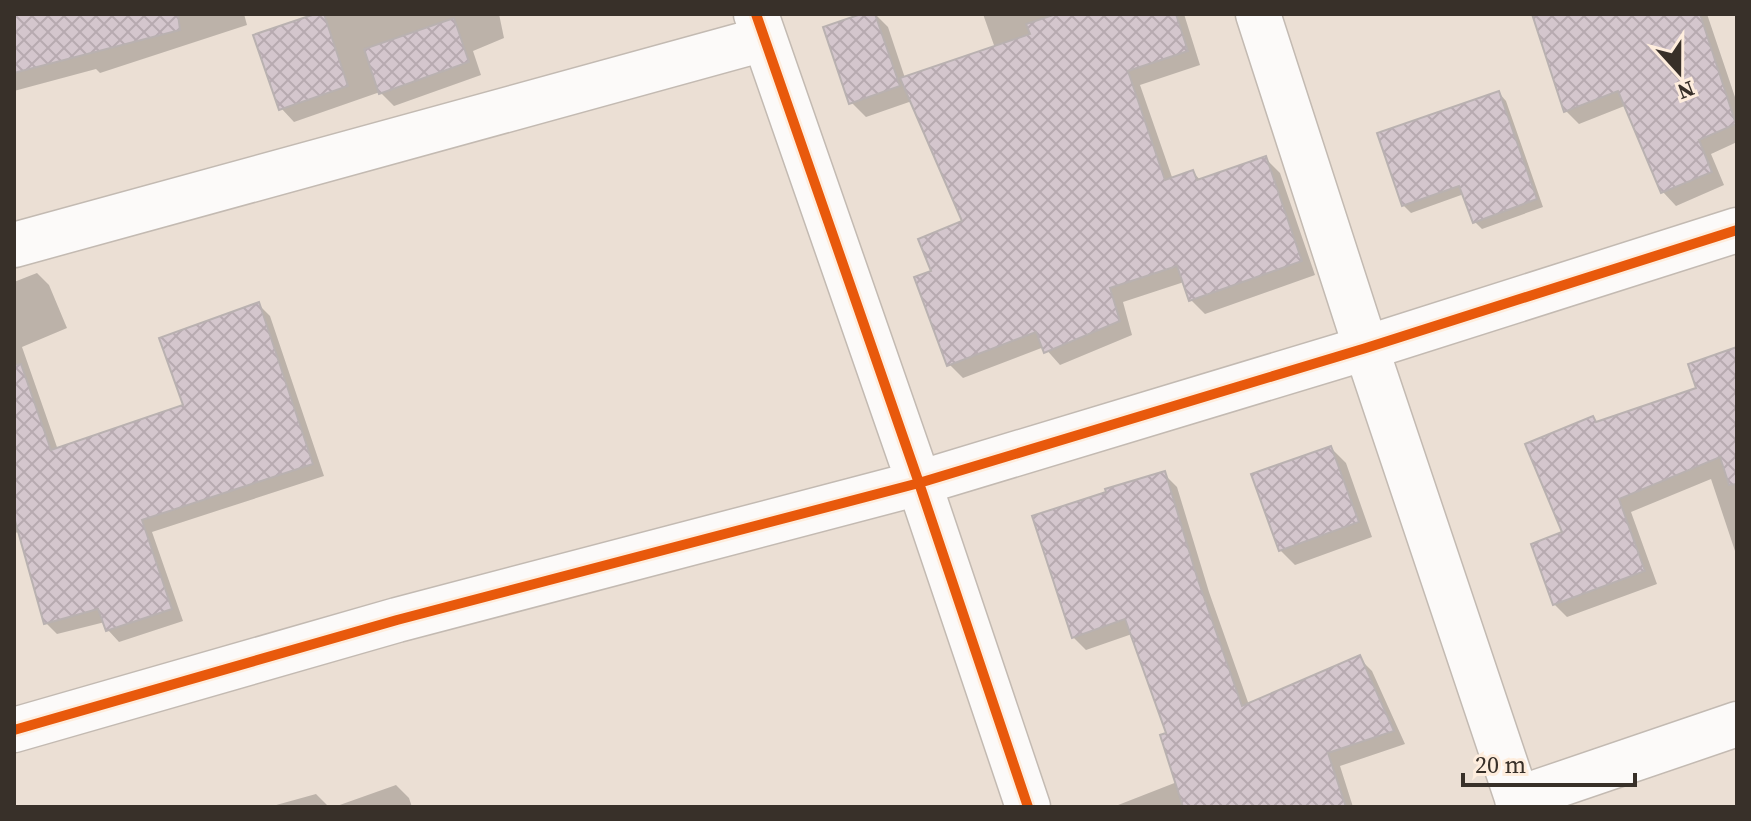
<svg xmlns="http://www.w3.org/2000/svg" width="1751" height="821" viewBox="0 0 1751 821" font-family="'Source Serif 4',serif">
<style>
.shadow{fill:#0003}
.building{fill:url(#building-cross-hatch);stroke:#b9b1b0;stroke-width:2}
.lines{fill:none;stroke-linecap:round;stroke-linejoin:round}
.minor-casing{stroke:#c3bab2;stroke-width:47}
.minor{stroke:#fcfaf9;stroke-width:44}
.cycleway-casing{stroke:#feeddd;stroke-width:15}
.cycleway{stroke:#e8590c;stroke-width:10}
</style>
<defs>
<pattern id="building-cross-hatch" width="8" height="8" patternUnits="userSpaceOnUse" patternTransform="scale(2)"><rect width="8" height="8" fill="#d4c6cd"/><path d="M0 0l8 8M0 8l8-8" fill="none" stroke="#b7aab0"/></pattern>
</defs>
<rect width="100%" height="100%" fill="#ebdfd4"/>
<!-- shadow -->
<path class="shadow" d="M14,14H244L247,25L100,73L96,69L14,91Z
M321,14H499L504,38L473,51L481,75L394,106L380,92L294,122L281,108Z
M867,14H875L888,27L905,78L995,48L983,14H1184L1200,65L1140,85L1173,180L1193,172L1201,181L1266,159L1280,173L1315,275L1205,314L1191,300L1184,282L1123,302L1132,335L1060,365L1044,347L963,378L949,364L934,272L964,222L912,101L866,117L851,102Z
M1534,14H1707L1737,103V142L1711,154L1724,185L1676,206L1663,192L1627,105L1579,124L1565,110Z
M1499,93L1506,101L1543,207L1482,229L1475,222L1464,194L1411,213L1403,205Z
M37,273L49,285L67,328L22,347L58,450L185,406L258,304L270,316L324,476L152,532L183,621L119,642L108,630L105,622L57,634L46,623L20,532L14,533V282Z
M1737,349V557L1711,479L1631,512L1657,584L1567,617L1554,604L1565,534L1593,418L1598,424L1699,390Z
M1331,448L1346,463L1372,537L1295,565L1280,550Z
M1164,474L1177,487L1209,592L1249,705L1359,658L1372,671L1405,744L1340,766L1353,807H1113L1177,782L1168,734L1132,634L1086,650L1073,637Z
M396,785L409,798L412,807H334Z
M316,794L329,807H269Z"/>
<!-- building -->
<path class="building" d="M14,14H178L180,30L14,73Z
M315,14H324L348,86L279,110L253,35Z
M861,14H875L900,86L849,104L823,27Z
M1056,14H1176L1188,51L1128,71L1165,180L1193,170L1197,180L1266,156L1302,261L1189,301L1177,266L1110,288L1120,321L1044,353L1036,332L947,366L914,277L931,271L918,239L962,221L900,78L1030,34L1026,24Z
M1532,14H1700L1736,124L1699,140L1712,172L1661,193L1618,91L1564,112Z
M454,18L469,62L379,94L364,49Z
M1499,91L1537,199L1473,223L1459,186L1402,206L1377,133Z
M259,302L313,464L142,520L172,609L106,631L98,609L44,624L14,517V365L21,364L51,450L183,405L159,338Z
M1737,347V484L1729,485L1720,457L1619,499L1645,571L1553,605L1531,544L1562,532L1525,444L1593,416L1596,422L1696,388L1688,364Z
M1331,446L1359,522L1279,551L1251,474Z
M1165,471L1197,577L1242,706L1360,655L1394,731L1328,753L1346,807H1183L1160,735L1166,733L1125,619L1072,638L1032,516L1106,492L1105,489Z"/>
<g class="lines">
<!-- minor casing -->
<g class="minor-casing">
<path id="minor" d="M756,14L919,483L1028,807
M1258,14L1366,348L1520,807
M14,245L764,39
M14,730L397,620L919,483L1366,348L1737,230
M1517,799L1737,724"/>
</g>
<!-- minor -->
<use href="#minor" class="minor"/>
<!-- cycleway casing -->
<g class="cycleway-casing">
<path id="cycleway" d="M756,14L919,483L1028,807
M14,730L397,620L919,483L1366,348L1737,230"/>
</g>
<!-- cycleway -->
<use href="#cycleway" class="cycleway"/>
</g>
<!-- border -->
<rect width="1751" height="821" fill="none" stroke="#383029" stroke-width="32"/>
<!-- north arrow -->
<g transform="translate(1679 72) rotate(159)" stroke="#feeddd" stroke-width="6" paint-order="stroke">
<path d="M0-6L14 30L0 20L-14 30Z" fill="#383029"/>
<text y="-12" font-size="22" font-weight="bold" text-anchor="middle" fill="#383029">N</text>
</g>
<!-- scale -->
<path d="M1463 773v12h172v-12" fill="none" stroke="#383029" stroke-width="4"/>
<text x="1475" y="773" font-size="24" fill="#383029" stroke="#feeddd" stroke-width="6" paint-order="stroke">20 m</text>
</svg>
